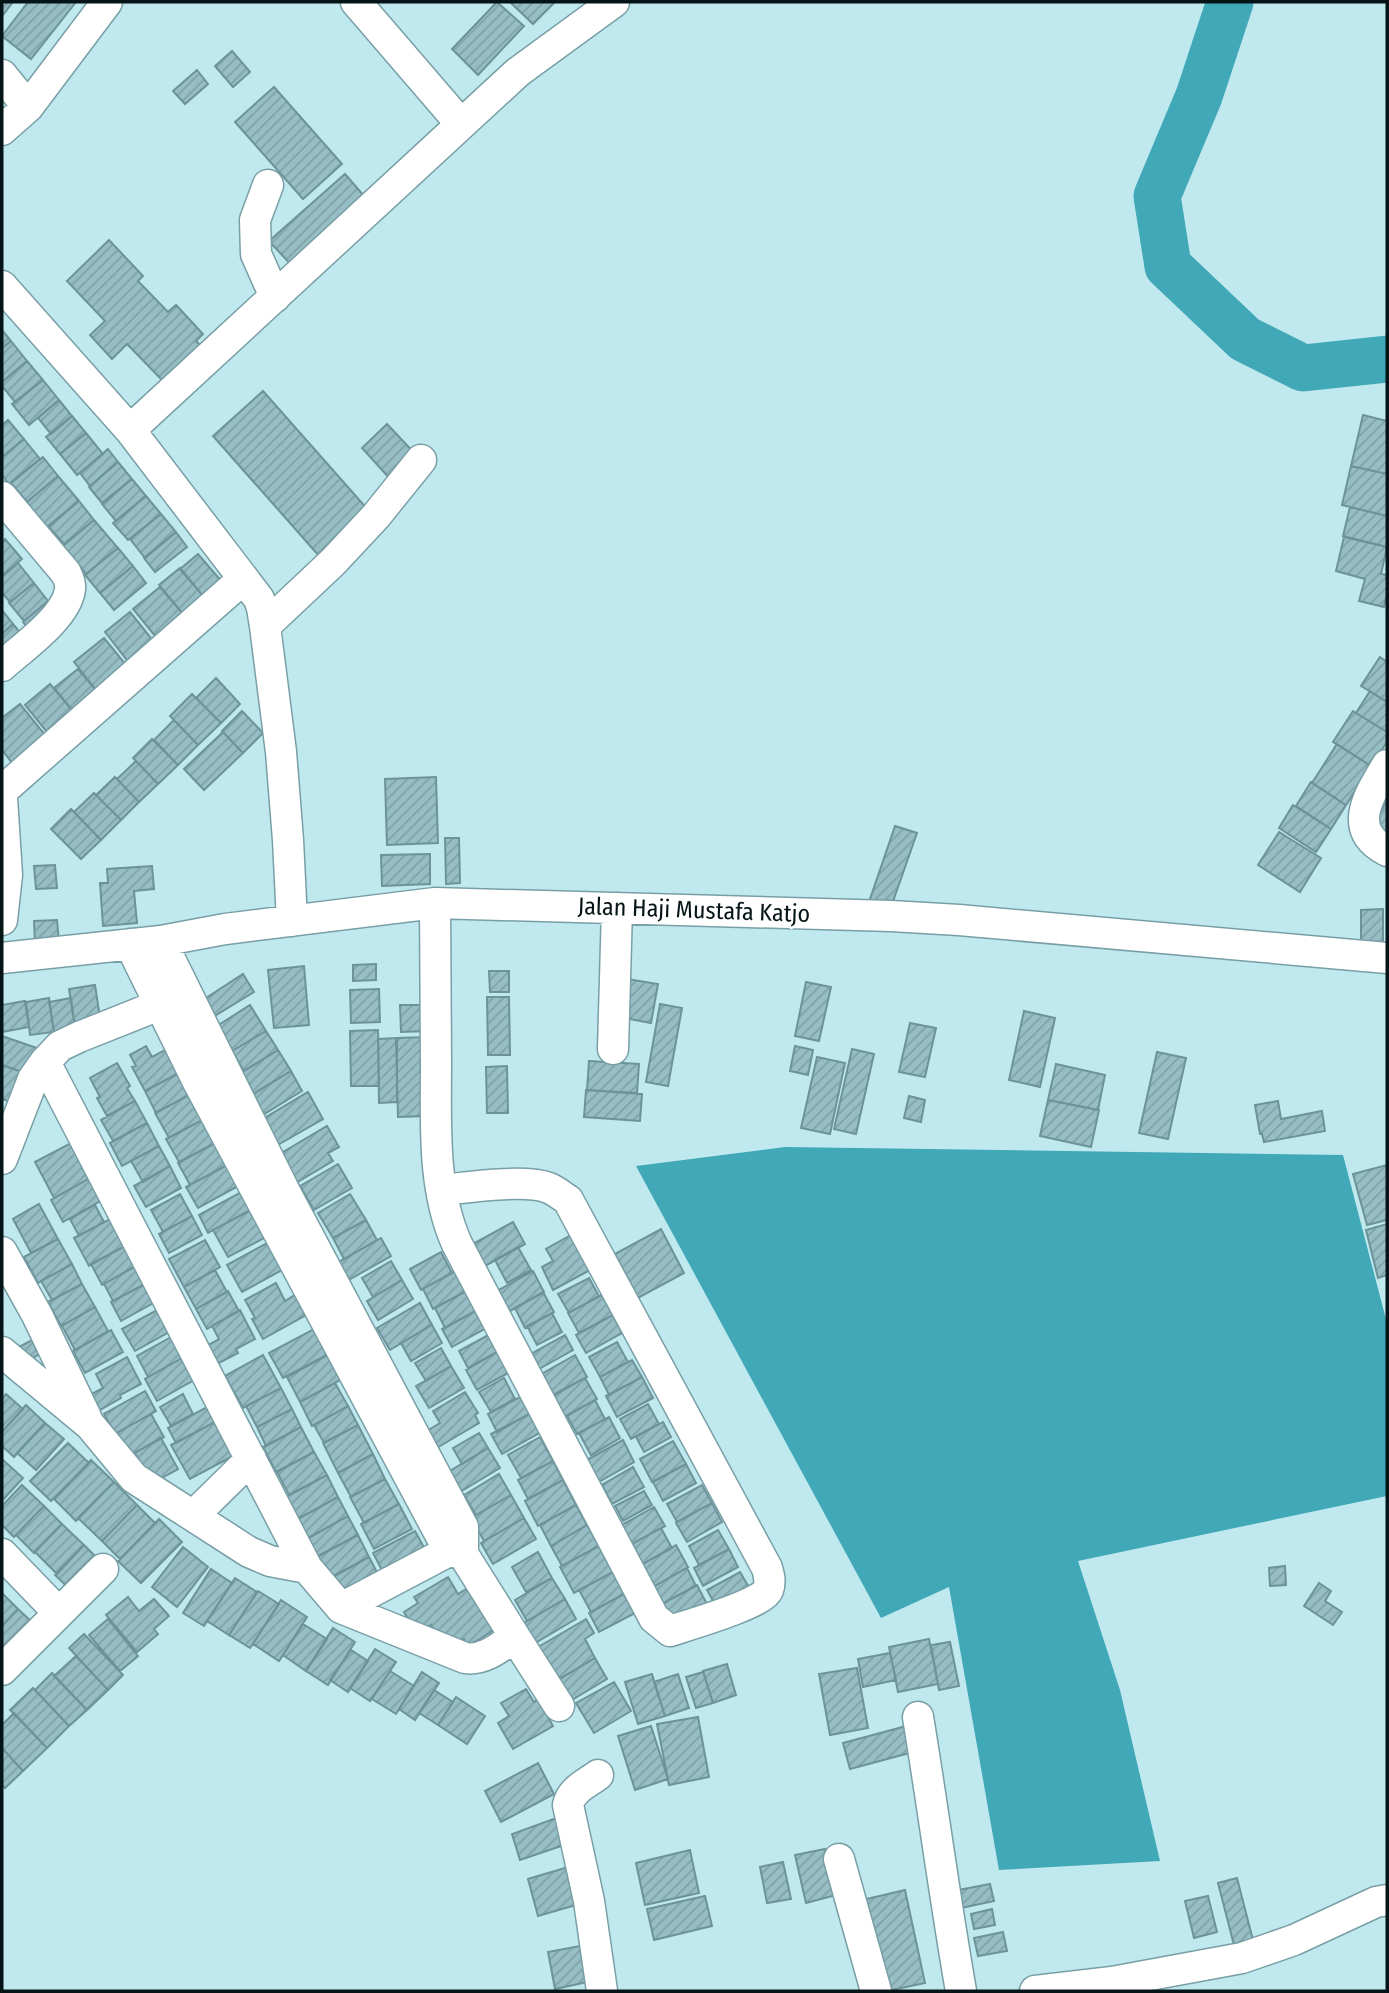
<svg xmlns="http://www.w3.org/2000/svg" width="1389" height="1993" viewBox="0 0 1389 1993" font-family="'Fira Sans Condensed',sans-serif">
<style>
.water{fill:#41a8b7}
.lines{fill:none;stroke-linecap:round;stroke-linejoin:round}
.river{stroke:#41a8b7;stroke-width:47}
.building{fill:url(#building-hatch);stroke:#6d9399;stroke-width:2}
.minor-casing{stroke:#789fa5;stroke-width:33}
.minor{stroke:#fff;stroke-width:30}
.labels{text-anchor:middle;stroke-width:5;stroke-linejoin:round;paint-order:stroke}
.street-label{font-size:24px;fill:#051416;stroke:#fff}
</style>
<defs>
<pattern id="building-hatch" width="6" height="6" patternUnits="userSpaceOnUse" patternTransform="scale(1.75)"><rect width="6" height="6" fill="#96bec4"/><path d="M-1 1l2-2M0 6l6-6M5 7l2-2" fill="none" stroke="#80a2a8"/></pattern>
</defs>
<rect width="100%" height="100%" fill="#c0e9ef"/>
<!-- water -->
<path class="water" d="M785,1147L1343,1155L1387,1323V1496L1078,1561L1120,1690L1160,1861L999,1870L949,1587L881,1618L636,1166Z"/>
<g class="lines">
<!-- river -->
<path class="river" d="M1230,2L1199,96L1157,196L1168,266L1245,339L1303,368L1387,359"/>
</g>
<!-- building -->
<path class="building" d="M2,2H13L2,16Z
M28,2H76L31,59L2,36Z
M497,2L524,26L478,75L452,49Z
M510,2H555L533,24Z
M232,51L250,72L233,87L215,66Z
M197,70L208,84L185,104L173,91Z
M274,87L342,164L303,199L235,122Z
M345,174L370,203L295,269L269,241Z
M109,240L143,276L138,281L168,312L176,305L203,334L196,341L200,345L163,381L127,344L112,359L90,335L105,321L67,281Z
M2,330L11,341L2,348Z
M11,341L27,361L2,382V348Z
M27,361L43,380L15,402L2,386V382Z
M43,380L59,400L29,425L12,404Z
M263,391L370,512L320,557L213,436Z
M59,400L72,416L51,434L38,418Z
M1363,415L1387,421V474L1351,466Z
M72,416L86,433L60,454L46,437Z
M8,420L24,439L2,457V425Z
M387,424L418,457L392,481L362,448Z
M86,433L103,454L77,475L60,454Z
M24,439L40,459L9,484L2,475V457Z
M108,449L118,462L90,486L80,473Z
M43,457L58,476L27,502L11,483Z
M118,462L132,479L102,503L89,487Z
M1351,466L1387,474V516L1342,505Z
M58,476L79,501L47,528L26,503Z
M132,479L146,496L116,521L102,504Z
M146,496L161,514L128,540L113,523Z
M79,501L94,520L64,544L48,526Z
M1350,507L1387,516V547L1343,536Z
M161,514L176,532L145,558L130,539Z
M94,520L118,548L86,574L63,546Z
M176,532L187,547L155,572L144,558Z
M1344,537L1387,547L1381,574L1387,575V593L1384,607L1359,601L1365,579L1336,571Z
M5,539L22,559L2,576V542Z
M118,548L133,566L100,593L85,575Z
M198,554L222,582L204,597L180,569Z
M18,563L34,583L10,602L2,593V577Z
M133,566L146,583L114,610L100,593Z
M180,568L204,597L183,614L159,585Z
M34,583L48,601L24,621L9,603Z
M160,587L183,614L156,637L133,609Z
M48,601L56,609L30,630L23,622Z
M2,610L13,624L2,634Z
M130,612L155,643L130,664L105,632Z
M13,624L27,641L2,662V634Z
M104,638L131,671L101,696L74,662Z
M1380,657L1387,662V702L1361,686Z
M78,669L101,696L77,716L54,688Z
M216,678L240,704L221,723L196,698Z
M50,684L77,716L51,737L25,705Z
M1370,691L1387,702V732L1356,713Z
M192,694L221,723L198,745L170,716Z
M20,704L50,741L16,768L2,750V718Z
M242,711L263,733L243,753L222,731Z
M1353,711L1387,732V742L1371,766L1333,742Z
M174,720L198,745L178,765L154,740Z
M223,732L243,753L204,790L184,769Z
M152,739L178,765L158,784L133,758Z
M1337,744L1371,766L1346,805L1312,783Z
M136,761L158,784L139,802L117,779Z
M115,777L139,802L121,820L96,795Z
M436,777L438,843L387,845L385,779Z
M1311,782L1346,805L1331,829L1296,806Z
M94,793L121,820L101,840L74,812Z
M1386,803L1387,804V832L1373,823Z
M1293,805L1331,829L1316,852L1279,828Z
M71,809L101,840L81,859L51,829Z
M895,826L917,833L890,910L869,902Z
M1279,832L1321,858L1300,892L1258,865Z
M445,838H459L460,883L446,884Z
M430,854V884L382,886L381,855Z
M55,865L57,888L36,889L34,866Z
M152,866L154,889L134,891L137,923L103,926L100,883H108L107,869Z
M1383,909V944H1361V910Z
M57,920L59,942L35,943L34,921Z
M376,964V980L353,981V965Z
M304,966L309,1025L274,1028L268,970Z
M489,971H509V992H490Z
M243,974L254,992L213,1017L203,1000Z
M627,979L658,984L651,1023L619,1017Z
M806,982L831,987L819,1041L795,1036Z
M95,985L101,1024L75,1028L69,989Z
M379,989L380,1022L351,1023L350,990Z
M487,997H509L510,1055H488Z
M49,998L54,1032L30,1035L26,1002Z
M71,998L75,1028L54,1032L49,1002Z
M25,1001L29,1027L2,1032V1005Z
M660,1004L682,1008L668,1086L646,1082Z
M250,1005L266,1031L232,1051L217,1026Z
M400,1005H429V1031L401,1032Z
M1024,1011L1055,1018L1040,1087L1009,1080Z
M910,1023L936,1028L925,1077L899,1072Z
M378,1030L379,1086H351L350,1031Z
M266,1031L278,1050L244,1071L232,1051Z
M2,1036L40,1049L31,1075L2,1065Z
M428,1037L429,1116L398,1117L396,1038Z
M397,1038V1102L379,1103L378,1039Z
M146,1046L152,1057L167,1049L179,1073L145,1091L132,1067L136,1066L130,1055Z
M795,1046L813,1050L808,1075L790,1071Z
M852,1049L874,1054L856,1134L834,1129Z
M278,1050L291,1071L250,1096L237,1075Z
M1157,1052L1186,1058L1168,1139L1139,1133Z
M817,1057L845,1063L830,1134L801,1128Z
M589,1061L639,1064L637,1093L587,1090Z
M117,1063L130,1086L127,1088L135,1101L107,1116L97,1098L100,1097L90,1078Z
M1056,1064L1105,1075L1098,1110L1048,1100Z
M2,1065L25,1073L14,1103L2,1099Z
M507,1066L508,1113H487L486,1067Z
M291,1071L302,1091L256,1119L245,1099Z
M179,1073L191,1094L156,1113L145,1091Z
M586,1090L642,1094L640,1121L584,1117Z
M308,1092L323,1119L276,1146L261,1120Z
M191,1094L204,1119L169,1138L155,1113Z
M909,1096L925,1100L921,1122L904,1118Z
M1048,1100L1099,1110L1091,1147L1040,1136Z
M135,1101L147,1123L113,1141L101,1120Z
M1278,1101L1281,1119L1322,1111L1325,1131L1264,1142L1262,1134H1260L1255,1105Z
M204,1119L217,1142L179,1162L166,1139Z
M147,1123L159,1146L122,1166L110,1143Z
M327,1126L339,1147L328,1153L333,1161L294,1184L278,1155Z
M217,1142L229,1164L190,1185L178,1163Z
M71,1143L90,1178L54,1198L35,1162Z
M159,1146L170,1166L143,1182L131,1161Z
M229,1164L240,1185L198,1208L186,1187Z
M338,1164L352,1188L314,1210L300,1186Z
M1387,1165V1220L1367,1225L1353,1174Z
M170,1166L181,1188L146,1207L134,1186Z
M90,1178L102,1200L63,1222L51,1200Z
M245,1190L254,1208L208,1233L199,1215Z
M180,1194L192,1216L163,1232L151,1210Z
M350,1194L366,1220L333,1238L318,1213Z
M39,1204L58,1239L31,1253L13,1219Z
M95,1205L104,1222L79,1236L70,1219Z
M251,1210L266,1237L228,1257L213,1230Z
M192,1216L202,1235L169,1253L159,1234Z
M110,1219L125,1246L89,1266L74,1238Z
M366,1220L377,1240L344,1259L333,1238Z
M513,1222L525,1244L485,1266L473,1244Z
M1387,1224V1275L1378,1278L1366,1230Z
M661,1229L684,1273L638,1298L615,1254Z
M571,1235L590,1270L553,1290L542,1267L553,1261L546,1249Z
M381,1238L391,1256L347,1281L337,1263Z
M58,1239L72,1264L38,1283L24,1257Z
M205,1240L220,1267L184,1287L169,1259Z
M267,1243L282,1270L242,1292L227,1265Z
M125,1246L136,1266L102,1285L91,1264Z
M518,1247L531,1270L507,1283L495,1260Z
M441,1252L452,1273L421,1290L410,1269Z
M391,1261L402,1280L373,1297L362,1278Z
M72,1264L82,1284L52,1300L41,1281Z
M136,1266L145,1284L113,1301L104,1284Z
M215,1270L227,1292L196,1309L184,1287Z
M457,1270L468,1290L433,1309L423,1289Z
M533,1271L544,1292L508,1312L497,1291Z
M589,1278L599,1296L569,1313L558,1294Z
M402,1280L413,1299L378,1320L367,1301Z
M276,1283L285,1301L295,1295L306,1315L263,1339L252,1319L255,1318L245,1300Z
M82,1284L95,1307L61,1326L48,1302Z
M145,1284L155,1302L121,1321L111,1302Z
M468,1290L479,1309L445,1328L435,1308Z
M228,1291L239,1311L207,1329L196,1309Z
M543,1292L554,1312L525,1328L515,1308Z
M602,1295L613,1315L579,1333L568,1313Z
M420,1303L432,1325L390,1350L377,1328Z
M95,1307L108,1331L75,1350L62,1326Z
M479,1309L488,1327L452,1347L442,1329Z
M157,1310L169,1332L135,1351L122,1329Z
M240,1310L255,1339L236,1349L238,1353L215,1365L205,1347L219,1339L212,1326Z
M552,1313L562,1332L537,1345L527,1326Z
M613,1315L622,1333L586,1353L576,1335Z
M432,1325L442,1343L411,1361L401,1343Z
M314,1329L327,1355L283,1378L269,1353Z
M111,1330L123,1352L85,1373L73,1351Z
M490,1334L499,1351L468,1368L459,1351Z
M565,1335L573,1350L539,1369L531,1354Z
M171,1337L182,1358L148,1377L137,1356Z
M32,1340L40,1354L25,1362L17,1348Z
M617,1342L628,1362L600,1377L589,1357Z
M441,1348L451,1366L426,1381L415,1363Z
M499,1351L510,1372L477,1390L466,1370Z
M331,1353L344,1378L300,1402L287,1377Z
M263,1355L281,1388L243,1408L225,1376Z
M575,1355L587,1377L549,1397L538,1376Z
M127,1357L141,1384L120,1395L121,1398L98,1411L90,1395L103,1388L96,1374Z
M182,1358L194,1380L157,1401L145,1379Z
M632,1360L642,1377L609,1395L600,1377Z
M451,1366L464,1388L429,1408L416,1386Z
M642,1377L653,1398L617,1417L606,1396Z
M504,1378L515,1399L491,1412L479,1392Z
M585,1378L597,1399L564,1417L553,1396Z
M335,1383L348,1406L312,1426L300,1402Z
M281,1388L292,1409L257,1427L246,1406Z
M145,1391L156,1411L115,1434L104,1414Z
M465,1392L478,1413L475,1415L479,1423L435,1449L425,1432L440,1423L433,1411Z
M6,1394L23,1409L2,1432V1399Z
M183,1394L193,1414L171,1426L160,1407Z
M522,1396L531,1413L497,1432L488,1414Z
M595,1400L605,1419L577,1434L567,1416Z
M648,1404L659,1424L631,1439L620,1419Z
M26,1405L45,1423L14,1457L2,1446V1432Z
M348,1406L358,1425L324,1443L314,1425Z
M207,1407L215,1422L176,1443L168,1428Z
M292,1409L301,1427L266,1446L257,1427Z
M531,1413L541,1432L502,1454L491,1434Z
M151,1414L164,1437L127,1457L115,1434Z
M609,1417L620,1438L591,1455L579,1433Z
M215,1422L233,1456L190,1479L171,1445Z
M663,1422L671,1437L644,1452L636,1437Z
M45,1423L64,1439L36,1470L17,1453Z
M358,1425L373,1454L338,1473L323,1443Z
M301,1427L314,1452L276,1472L263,1447Z
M479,1433L488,1448L462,1464L453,1448Z
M540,1437L553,1461L521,1478L508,1455Z
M161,1438L178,1469L151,1484L135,1453Z
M623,1440L634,1462L597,1483L585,1461Z
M673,1441L686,1464L652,1482L640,1459Z
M68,1443L89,1463L51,1501L30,1481Z
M488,1448L500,1468L460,1492L448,1472Z
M314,1452L327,1475L289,1495L277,1472Z
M373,1454L385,1479L351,1497L338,1473Z
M2,1459L23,1478L2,1501Z
M91,1460L114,1482L76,1521L54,1499Z
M553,1461L563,1480L528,1499L518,1480Z
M686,1464L696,1483L663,1501L653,1482Z
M633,1467L644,1487L612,1504L602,1485Z
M499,1474L511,1495L476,1515L464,1495Z
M327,1475L338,1497L296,1520L284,1498Z
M385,1479L399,1504L364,1523L350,1497Z
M563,1480L576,1505L538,1526L525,1501Z
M114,1482L137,1505L102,1541L78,1518Z
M22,1485L44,1506L14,1537L2,1525V1506Z
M702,1485L712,1503L677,1522L667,1504Z
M644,1491L652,1505L623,1521L615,1506Z
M511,1495L524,1518L484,1541L471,1518Z
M338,1497L348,1516L305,1540L296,1520Z
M712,1503L722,1522L687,1542L676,1523Z
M399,1504L412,1529L374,1549L361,1524Z
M137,1505L155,1523L120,1559L102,1541Z
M576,1505L587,1525L551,1546L540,1525Z
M44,1506L62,1524L34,1553L16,1535Z
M654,1507L665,1526L630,1545L620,1526Z
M348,1516L358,1535L318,1556L308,1538Z
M524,1518L536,1539L493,1564L481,1543Z
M159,1519L182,1542L141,1583L118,1561Z
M62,1524L84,1545L57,1574L35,1552Z
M587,1525L599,1546L562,1566L551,1546Z
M661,1528L672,1548L641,1565L630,1545Z
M718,1530L729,1549L699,1565L689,1546Z
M415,1531L427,1553L385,1576L373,1553Z
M358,1535L369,1557L326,1580L315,1558Z
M84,1545L104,1565L75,1594L55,1575Z
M676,1545L688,1567L653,1587L641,1565Z
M599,1546L613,1572L574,1593L560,1567Z
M183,1547L208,1567L177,1607L152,1587Z
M729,1549L738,1567L703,1586L694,1568Z
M538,1552L552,1578L526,1592L512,1567Z
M369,1557L382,1582L342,1603L329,1579Z
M1285,1566L1286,1585L1270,1586L1269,1568Z
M687,1568L696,1586L662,1604L653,1587Z
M211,1569L232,1583L204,1626L183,1613Z
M613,1572L624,1594L591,1612L579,1590Z
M740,1572L751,1591L718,1610L707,1590Z
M448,1577L458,1594L471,1586L496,1629L468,1646L464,1639L447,1650L431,1625L417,1634L404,1612L418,1603L414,1597Z
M235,1578L257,1592L229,1635L207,1621Z
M552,1578L565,1599L527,1621L515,1600Z
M1319,1583L1331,1591L1325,1601L1342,1612L1333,1625L1304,1606Z
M697,1585L709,1608L675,1627L662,1604Z
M258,1591L279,1604L250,1648L229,1635Z
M2,1593L18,1609L2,1626Z
M624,1594L635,1613L599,1632L589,1613Z
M128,1597L139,1611L154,1599L169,1616L154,1629L158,1634L137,1652L106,1615Z
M565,1599L576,1619L535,1643L524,1623Z
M281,1600L307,1617L279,1661L253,1644Z
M18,1609L36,1626L2,1652V1626Z
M108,1619L138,1656L120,1671L89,1635Z
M586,1619L594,1633L585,1639L595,1658L552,1683L533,1650Z
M303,1624L327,1639L306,1671L283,1655Z
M333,1628L355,1642L328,1685L306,1671Z
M84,1634L123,1675L108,1690L69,1648Z
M929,1639L938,1684L898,1692L889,1647Z
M950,1642L959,1686L939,1690L931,1645Z
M375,1649L396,1662L370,1701L350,1688Z
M351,1650L368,1661L348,1692L330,1680Z
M890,1653L896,1680L863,1687L858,1659Z
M76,1656L108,1690L87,1710L54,1676Z
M595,1658L607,1679L570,1701L558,1680Z
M727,1664L736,1695L713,1703L703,1671Z
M857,1668L868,1728L830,1735L819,1674Z
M390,1671L414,1686L396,1714L372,1699Z
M422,1672L439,1683L415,1720L399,1709Z
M703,1672L713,1703L696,1708L686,1677Z
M52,1673L87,1710L69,1726L35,1690Z
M652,1674L665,1716L638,1724L625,1682Z
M678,1674L689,1708L665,1716L654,1682Z
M614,1682L631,1711L594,1733L576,1703Z
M33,1688L69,1726L47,1748L10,1710Z
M526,1689L534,1702L538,1699L553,1726L513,1749L498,1723L509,1716L501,1703Z
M434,1690L453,1702L438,1725L419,1713Z
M456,1697L485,1716L467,1744L438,1725Z
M14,1713L47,1748L23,1771L2,1748V1725Z
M698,1717L709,1777L669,1785L657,1724Z
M910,1725L917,1751L850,1769L843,1743Z
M651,1726L668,1779L635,1790L618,1736Z
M2,1748L23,1771L5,1788L2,1785Z
M538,1763L554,1794L501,1822L485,1791Z
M559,1817L567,1844L520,1860L512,1834Z
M825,1849L836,1895L806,1903L795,1855Z
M690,1850L699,1893L645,1905L636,1863Z
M783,1862L791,1899L767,1903L760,1867Z
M575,1865L586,1902L538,1916L528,1879Z
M1237,1878L1254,1944L1235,1949L1218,1883Z
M990,1884L994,1901L961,1908L958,1890Z
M905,1890L925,1983L887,1991L858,1901Z
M705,1896L712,1926L654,1940L647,1909Z
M1208,1896L1217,1932L1194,1938L1185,1901Z
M992,1909L995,1925L974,1929L971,1914Z
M1003,1932L1007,1951L978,1956L974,1938Z
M591,1944L597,1980L555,1989L548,1952Z"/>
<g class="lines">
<!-- minor casing -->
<g class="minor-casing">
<path id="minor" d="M356,2L461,124
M2,75L28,107
M2,130L28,107L107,2
M268,185L255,220L256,254L275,297
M2,286L130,430L259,599L262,608L265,626L281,752L288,840L292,921
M130,430L518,72L614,2
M2,497L66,573C68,578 71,583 70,589C67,617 22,648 2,666
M265,626L333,562L376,516L421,460
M1387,765C1370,794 1345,829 1387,851
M2,791L242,580
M2,798L7,875L2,920
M435,903C435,957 436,1010 436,1064C436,1123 432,1189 457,1244L654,1618L670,1631C688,1625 762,1604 768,1590C771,1582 769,1575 767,1568L568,1200C562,1196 556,1191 549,1188C525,1179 469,1187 442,1190
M130,944L198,1082L449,1551L463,1554
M2,958L161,941L225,929L435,903L891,916L959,920L1387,958
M613,1049L617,908
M45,1062L307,1568L341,1608L465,1658C484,1661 500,1647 515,1637L463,1554V1527L284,1190L161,941
M2,1159L33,1079L45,1062L60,1046L79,1037L177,998
M2,1252L37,1315L86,1417
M2,1352L90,1425L134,1478L249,1552L270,1561L307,1568
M193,1516L251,1459
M2,1554L59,1613
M341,1608L449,1551L458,1536
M515,1637L559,1706
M2,1670L103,1569
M918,1717C933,1808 945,1900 961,1991
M598,1775C586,1784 571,1790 568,1805L589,1901L602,1991
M839,1859L876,1991
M1035,1991L1112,1982L1242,1958L1294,1940L1376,1902L1387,1900"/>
</g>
<!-- minor -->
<use href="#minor" class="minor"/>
</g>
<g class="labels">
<!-- street labels -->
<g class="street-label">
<text transform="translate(694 910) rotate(2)" y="8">Jalan Haji Mustafa Katjo</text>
</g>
</g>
<!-- border -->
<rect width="1389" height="1993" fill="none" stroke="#051416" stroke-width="7"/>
</svg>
